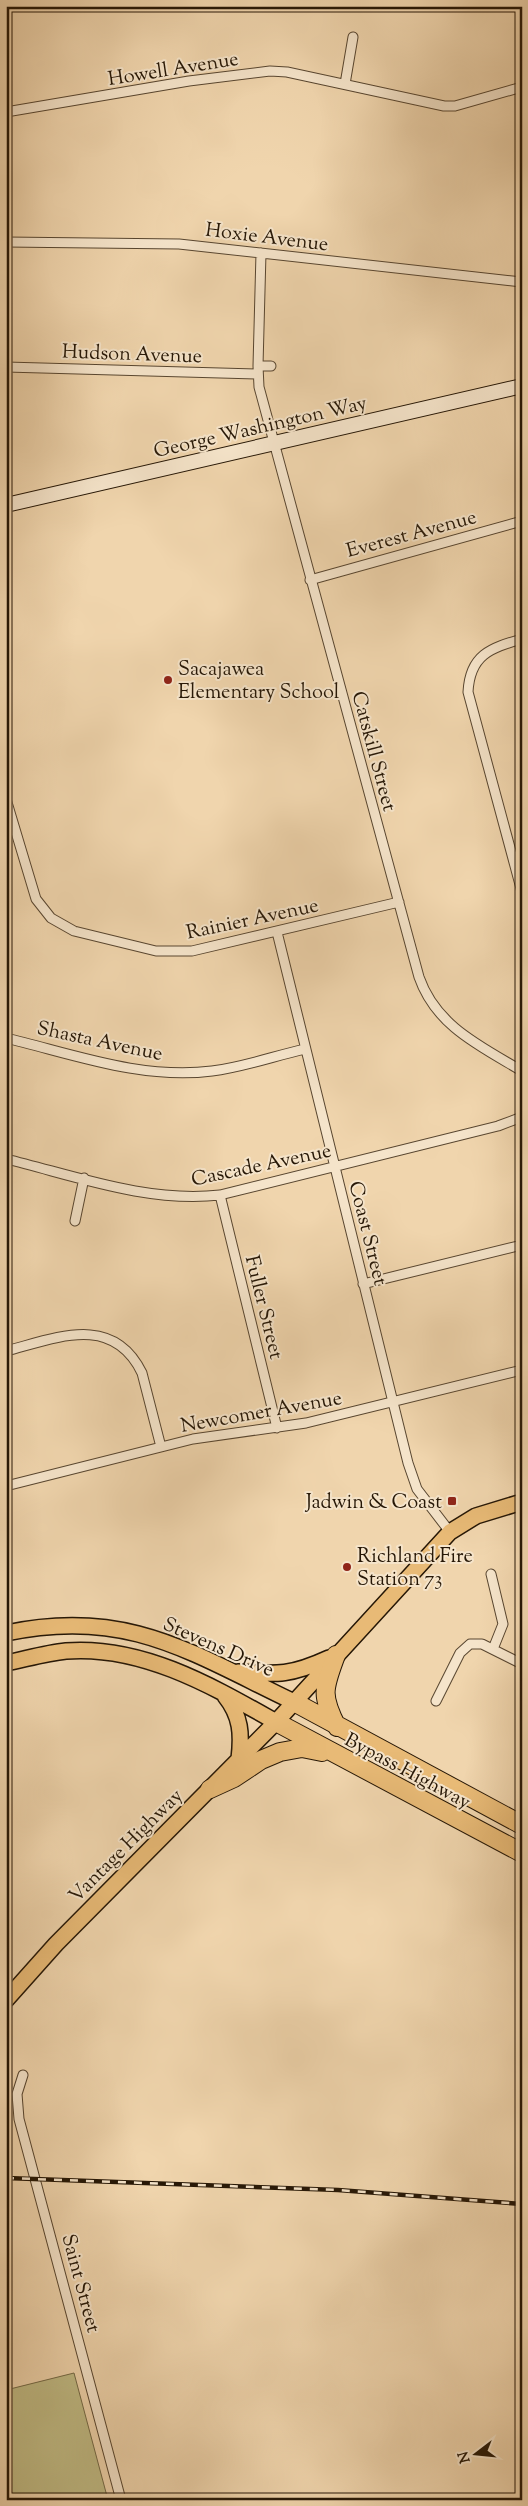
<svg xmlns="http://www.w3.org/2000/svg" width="528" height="2506" viewBox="0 0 528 2506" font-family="'Sorts Mill Goudy',serif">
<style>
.green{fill:#c0bb85;stroke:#736946}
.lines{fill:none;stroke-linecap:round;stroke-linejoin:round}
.street-casing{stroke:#584630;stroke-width:11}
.secondary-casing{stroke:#261706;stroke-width:16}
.primary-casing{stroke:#261706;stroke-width:18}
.highway-casing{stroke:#261706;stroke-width:20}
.street{stroke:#f5e4ca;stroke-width:9}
.secondary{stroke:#f5e4ca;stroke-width:14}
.primary{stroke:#e8ba76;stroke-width:15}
.highway{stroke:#e8ba76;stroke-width:18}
.rail-casing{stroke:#261706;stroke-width:4.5}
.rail{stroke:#f5e4ca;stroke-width:2.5;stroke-dasharray:8;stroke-linecap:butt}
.poi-dot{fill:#8f2418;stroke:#f5e4ca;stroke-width:2}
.labels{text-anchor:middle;stroke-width:4;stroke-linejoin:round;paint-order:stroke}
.street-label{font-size:20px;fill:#261706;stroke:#f5e4ca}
.poi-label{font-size:20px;fill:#261706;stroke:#f5e4ca;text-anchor:start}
</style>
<rect width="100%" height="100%" fill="#f0d5ad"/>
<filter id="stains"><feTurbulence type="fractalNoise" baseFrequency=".004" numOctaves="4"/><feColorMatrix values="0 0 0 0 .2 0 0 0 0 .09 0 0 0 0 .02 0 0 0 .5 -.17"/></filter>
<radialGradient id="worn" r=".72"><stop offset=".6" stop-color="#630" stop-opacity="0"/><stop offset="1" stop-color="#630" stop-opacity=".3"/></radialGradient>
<!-- green -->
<path class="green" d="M74,2373L108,2500H6V2390Z"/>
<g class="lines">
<!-- street casing -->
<g class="street-casing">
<path id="street" d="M345,84L353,37
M6,112L189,81L270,71L287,72L444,106H455L522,87
M6,242L179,244L522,282
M261,253L258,366L259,387L419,977C436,1026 480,1046 522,1071
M258,366H271
M6,367L258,374
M310,580L522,521
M522,639C490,648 470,655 468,692L522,892
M6,799L36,899L51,918L74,931L156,951H192L399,902
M277,932L408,1463L417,1489L450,1532
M6,1038C73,1054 142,1080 212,1071C244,1067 274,1056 305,1049
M6,1159C76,1176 147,1203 220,1195L498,1126L522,1117
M220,1195L277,1428
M75,1221L84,1178
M363,1284L522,1245
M6,1351C56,1338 113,1313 142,1373L161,1447
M6,1486L193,1439L306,1423L522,1370
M491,1574L503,1624L493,1649
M436,1701L460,1653L470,1644H482L522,1664
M23,2075L17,2094L19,2119L121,2500"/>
</g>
<!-- secondary casing -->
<g class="secondary-casing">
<path id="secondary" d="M6,505L522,386"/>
</g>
<!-- primary casing -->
<g class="primary-casing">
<path id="primary" d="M6,1633C127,1607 191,1653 294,1702
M6,1663C26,1659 46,1653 66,1651C142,1645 212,1686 276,1722
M238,1672C278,1675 292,1675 329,1658
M225,1696C241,1716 242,1734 239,1759
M6,2000L56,1944L276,1722L450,1532L476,1516L522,1502"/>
</g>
<!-- highway casing -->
<g class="highway-casing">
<path id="highway" d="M336,1655C324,1688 320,1694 337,1727
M294,1702L522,1825
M276,1722L522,1853
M210,1789L234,1778L261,1760L280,1752L302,1748L322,1752"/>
</g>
<!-- street -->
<use href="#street" class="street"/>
<!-- secondary -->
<use href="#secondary" class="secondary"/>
<!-- primary -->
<use href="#primary" class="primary"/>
<!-- highway -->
<use href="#highway" class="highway"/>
<!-- rail casing -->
<g class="rail-casing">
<path id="rail" d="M6,2178L338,2190L522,2204"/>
</g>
<!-- rail -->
<use href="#rail" class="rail"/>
</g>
<!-- markers -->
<g class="poi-dot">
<circle cx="168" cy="680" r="5"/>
<rect x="447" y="1496" width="10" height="10" rx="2.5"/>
<circle cx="347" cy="1567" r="5"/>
</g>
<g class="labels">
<!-- street labels -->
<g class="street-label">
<text transform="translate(173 68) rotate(-9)" y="7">Howell Avenue</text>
<text transform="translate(267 236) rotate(7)" y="7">Hoxie Avenue</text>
<text transform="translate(132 353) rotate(2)" y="7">Hudson Avenue</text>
<text transform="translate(260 426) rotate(-13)" y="7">George Washington Way</text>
<text transform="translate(411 533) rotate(-15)" y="7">Everest Avenue</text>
<text transform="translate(375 751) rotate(75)" y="7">Catskill Street</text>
<text transform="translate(252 918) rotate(-12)" y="7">Rainier Avenue</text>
<text transform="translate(100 1040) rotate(12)" y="7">Shasta Avenue</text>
<text transform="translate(261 1164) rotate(-12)" y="7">Cascade Avenue</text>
<text transform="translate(369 1233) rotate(76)" y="7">Coast Street</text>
<text transform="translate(265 1307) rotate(76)" y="7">Fuller Street</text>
<text transform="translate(261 1411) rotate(-10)" y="7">Newcomer Avenue</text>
<text transform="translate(219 1646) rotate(24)" y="7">Stevens Drive</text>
<text transform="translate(408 1770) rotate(28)" y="7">Bypass Highway</text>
<text transform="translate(125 1845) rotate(-45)" y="7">Vantage Highway</text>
<text transform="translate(82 2283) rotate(75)" y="7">Saint Street</text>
</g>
<!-- poi labels -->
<g class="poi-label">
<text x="178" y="675">Sacajawea<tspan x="178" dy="23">Elementary School</tspan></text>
<text x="442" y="1508" text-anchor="end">Jadwin &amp; Coast</text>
<text x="357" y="1562">Richland Fire<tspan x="357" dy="23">Station 73</tspan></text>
</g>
</g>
<!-- margin -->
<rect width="528" height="2506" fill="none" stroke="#f0d5ad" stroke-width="25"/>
<rect x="8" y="8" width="513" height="2491" fill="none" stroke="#261706" stroke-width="2.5"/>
<rect x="12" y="12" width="503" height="2481" fill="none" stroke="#261706"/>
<!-- north arrow -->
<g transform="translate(476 2454) rotate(254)" stroke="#f5e4ca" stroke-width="4" paint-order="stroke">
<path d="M0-4L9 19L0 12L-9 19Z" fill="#261706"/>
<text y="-8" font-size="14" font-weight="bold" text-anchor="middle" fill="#261706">N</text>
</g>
<rect width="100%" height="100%" filter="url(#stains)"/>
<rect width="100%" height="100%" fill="url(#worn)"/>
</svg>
